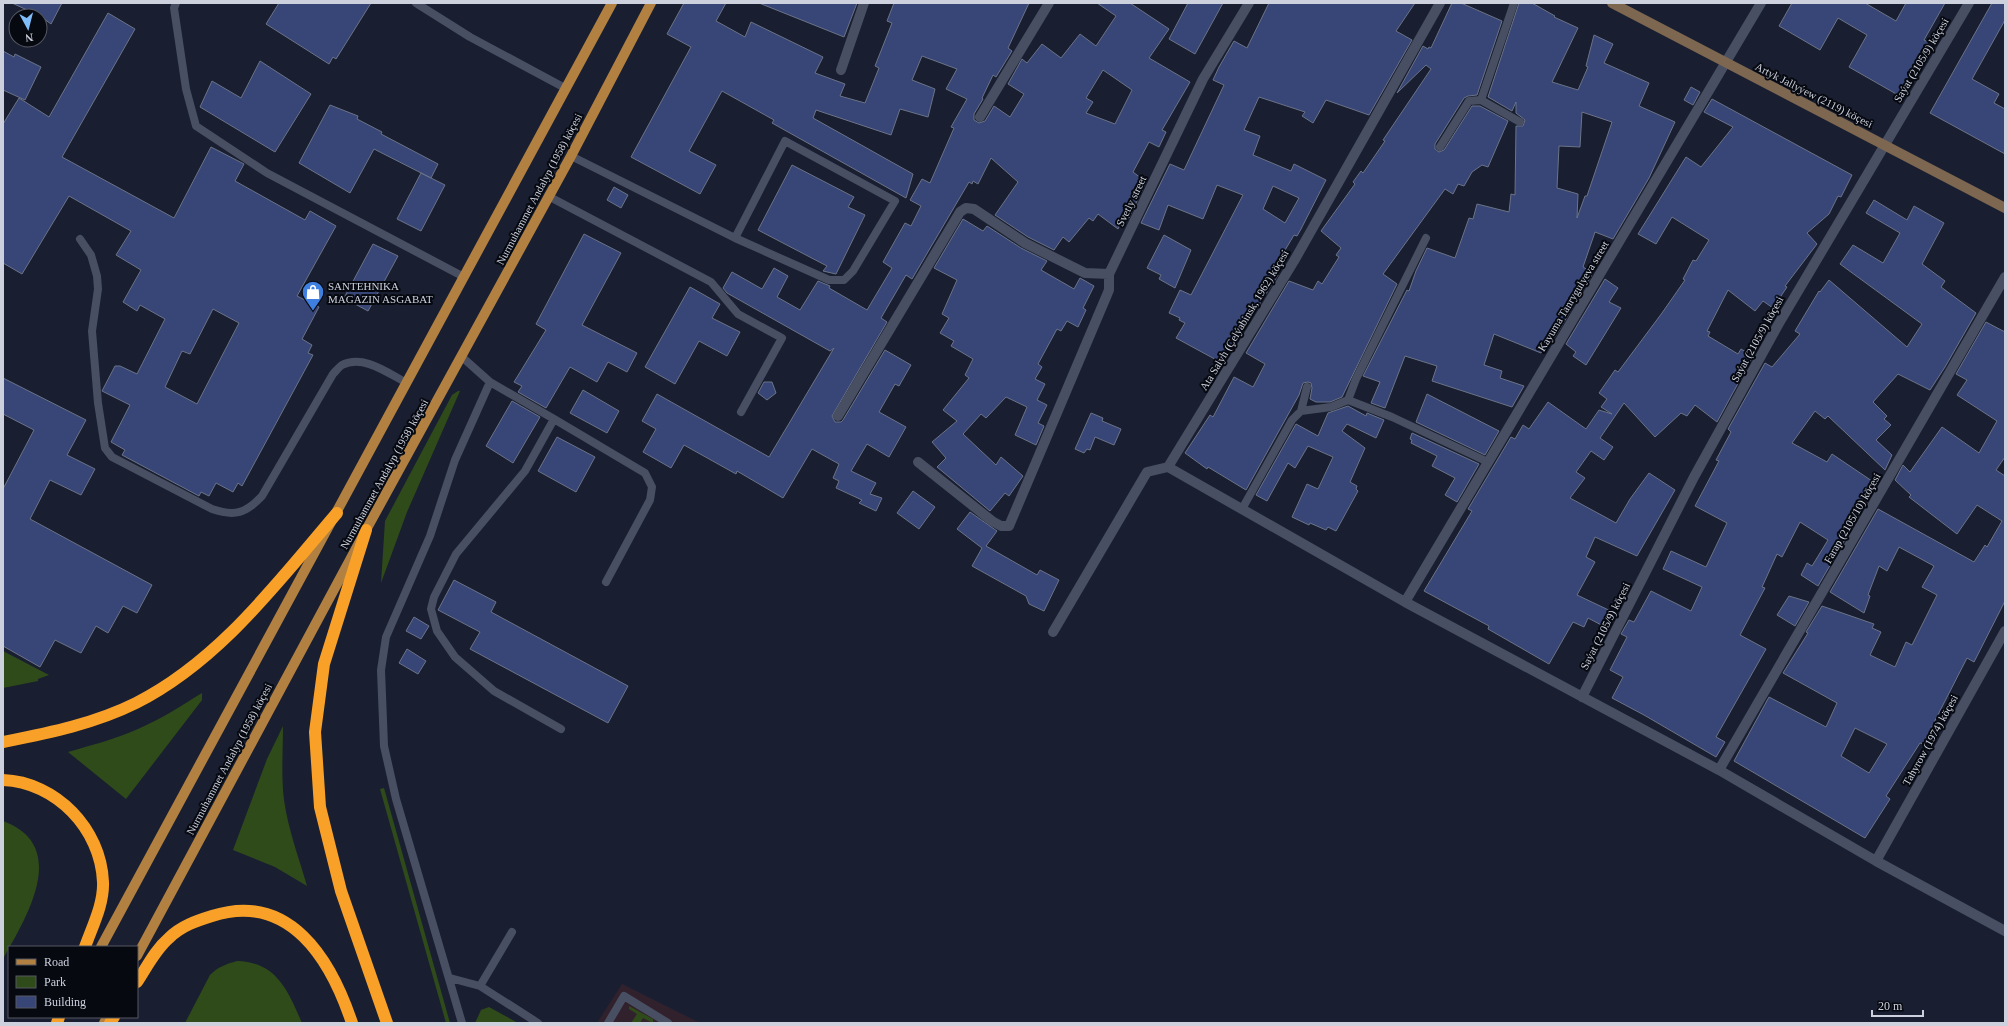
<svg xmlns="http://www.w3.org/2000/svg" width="2008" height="1026" viewBox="0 0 2008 1026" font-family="Georgia,serif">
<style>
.commercial{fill:#31212c}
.green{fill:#2f4b1a}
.building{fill:#374676;stroke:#6b7388;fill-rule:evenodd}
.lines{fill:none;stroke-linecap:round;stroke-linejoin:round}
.lane{stroke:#484f63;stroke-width:8}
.street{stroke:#484f63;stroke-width:10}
.secondary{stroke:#7d6751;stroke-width:10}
.primary{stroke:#b28040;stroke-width:10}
.highway{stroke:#f8a028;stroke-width:12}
.labels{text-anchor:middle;stroke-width:4;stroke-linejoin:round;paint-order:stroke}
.street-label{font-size:11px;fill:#ccd1dd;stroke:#070911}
.poi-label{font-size:11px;fill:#ccd1dd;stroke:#070911;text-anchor:start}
</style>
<rect width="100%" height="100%" fill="#191f30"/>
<!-- commercial -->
<path class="commercial" d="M622,984L700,1023H597Z"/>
<!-- green -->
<path class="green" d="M458,391H460L407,512L381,583L385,521L452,395Z
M3,651L49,675L38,679V681L3,688Z
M202,693V700L126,799L68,752C92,745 116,739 138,729C161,719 181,706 202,693Z
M283,726C283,750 281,775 284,800C288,829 299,858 307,886L275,867L233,850L267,759Z
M384,788L450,1023H446L380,789Z
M3,821C71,846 26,918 3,959Z
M237,961C277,962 288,991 302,1023H185L210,975C218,967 226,964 237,961Z
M629,1006L653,1019V1023L643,1018L640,1023H631L637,1014L629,1009Z
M489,1007L518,1023H475L481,1010Z"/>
<!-- building -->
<path class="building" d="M12,3H62L51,24L40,16Z
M279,3H371L336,59L333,57L329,64L266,24Z
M684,3H726L716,21L745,37L751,22L823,57L815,73L845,84L840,96L865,103L879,68L875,66L892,23L887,21L894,3H1029L1008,48L1012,51L996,77L993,75L982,98L983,99L974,114V120L979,123L985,121L994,106L1010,117L1024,94L1008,84L1022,59L1027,63L1042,44L1061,58L1080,34L1096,46L1116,16L1097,3H1130L1169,29L1149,58L1190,82L1162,130L1166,132L1159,147L1149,142L1133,172L1146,182L1129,218L1124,216L1118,229L1098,214L1093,221L1089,218L1069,242L1063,237L1054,250L1028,237L995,215L1018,182L991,158L978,184L973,181L972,184L969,182L912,279L906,275L881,318L887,322L832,416L835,422H841L843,420L885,350L911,365L899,386L895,384L879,412L906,427L889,457L867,444L851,471L876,483L870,494L882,498L876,511L859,503L862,500L836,488L839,481L833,478L839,464L812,449L783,498L737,471L736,474L684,445L671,468L643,452L656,429L642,421L657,394L769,457L834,348L830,351L727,293L723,288L732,272L762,289L774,268L788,276L777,297L800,310L818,281L830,286L829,288L867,310L892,268L883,262L905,223L911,226L921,206L910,200L922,179L930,183L954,128L951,127L967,99L946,89L957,69L922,56L912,80L935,89L928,117L900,109L891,135L816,110L813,118L913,174L906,198L772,123L774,120L722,91L689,151L716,165L700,194L631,157L691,47L667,34ZM1103,70L1132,90L1115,124L1086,113L1093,102L1086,98Z
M759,3H857L844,37Z
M1188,3H1223L1195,54L1169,39Z
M1269,3H1415L1396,31L1412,40L1369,115L1326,100L1313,123L1302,116L1305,112L1259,97L1244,130L1260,136L1253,155L1291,171L1294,164L1326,180L1301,229L1297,236L1294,235L1272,272L1278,275L1222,363L1176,338L1185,323L1179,320L1180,318L1169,313L1180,290L1191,295L1243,195L1217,185L1203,219L1168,205L1159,230L1141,223L1170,164L1184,170L1224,85L1213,80L1219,67L1234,41L1247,48ZM1273,186L1299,198L1285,223L1263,209Z
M1452,3H1461L1502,21L1477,95L1468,96L1464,98L1435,144V149L1439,152L1444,150L1472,106H1480L1508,121L1488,167L1482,165L1472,172L1464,186L1458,184L1453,194L1445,189L1383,274L1397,284L1342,397L1330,402H1316L1310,399L1312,388L1311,383L1308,382L1303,383L1299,395L1246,490L1208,467L1207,469L1185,453L1210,415L1213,417L1234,377L1253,387L1265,364L1246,353L1289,281L1313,290L1318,281L1322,284L1339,257L1336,255L1341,248L1321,231L1355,184L1353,182L1361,171L1363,173L1385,141L1383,140L1431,69L1426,65L1397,93L1423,46L1428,49L1429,47L1431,48Z
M1519,3H1532L1555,16L1554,17L1578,28L1552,82L1578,90L1588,67L1586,66L1594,35L1613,44L1604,63L1649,83L1639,106L1675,122L1649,178L1613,239L1595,232L1583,267L1593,273L1555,337L1553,336L1541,353L1494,334L1484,365L1502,371L1500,378L1524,386L1512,407L1432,381L1437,366L1405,356L1385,408L1371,403L1380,382L1363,376L1407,290L1409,291L1416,271L1427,248L1455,258L1469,218L1473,219L1477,204L1509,212L1511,194L1515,195L1516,126H1523L1525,120L1516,113V102L1512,111L1488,97ZM1582,112L1612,122L1587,196H1585L1577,218L1578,194L1557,188L1559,146L1580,147Z
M1792,3H1865L1896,21L1906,3H1945L1924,40L1928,42L1898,95L1849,67L1867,35L1838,18L1820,50L1779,26Z
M1992,3H2005V20L1972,79L1999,94L1994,103L2005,109V154L1930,113Z
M108,13L135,29L62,157L174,218L211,147L244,164L235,181L305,220L310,211L336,226L297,296L319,307L302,339L312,345L308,353L313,355L242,486L238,483L233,492L216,483L209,496L201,492L199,496L122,455L125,450L111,442L130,405L102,391L115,366H120L137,374L165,319L140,305L137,311L123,302L141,270L116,255L131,231L69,196L22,274L3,263V124L19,98L49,117ZM213,309L239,323L197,404L165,387L182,351L190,354Z
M3,51L14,57L15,54L41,67L25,100L3,90Z
M260,61L311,94L275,152L200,107L212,81L241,98Z
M1691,87L1700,92L1693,105L1684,100Z
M1712,99L1852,175L1841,197L1838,196L1829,214L1807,233L1817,244L1785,286L1787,287L1773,308L1763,301L1755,311L1728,290L1707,331L1710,332L1708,336L1738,354L1741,349L1753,356L1717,422L1695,405L1687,416L1681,413L1655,437L1624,403L1600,438L1613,447L1604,460L1591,451L1576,472L1585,478L1570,498L1616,523L1630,499L1649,473L1675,490L1637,556L1595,537L1586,557L1595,562L1577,595L1617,614L1609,629L1588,618L1584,627L1573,622L1549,664L1488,629L1489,626L1424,591L1472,511L1468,509L1511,437L1515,439L1523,425L1529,429L1548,402L1586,429L1599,410L1612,414L1601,407L1607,399L1599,393L1615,370L1618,372L1662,313L1685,280L1683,279L1693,260L1696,261L1709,240L1672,217L1656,244L1638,234L1686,157L1701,167L1733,127L1704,112Z
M330,105L358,116L357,119L382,132L381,134L438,164L431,178L374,149L350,193L299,163Z
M792,165L854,197L848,207L865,215L836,274L823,271L827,266L758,230Z
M421,173L445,185L421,231L397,219Z
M614,187L628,195L621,208L607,200Z
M1874,200L1907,220L1914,206L1944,223L1922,264L1945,281L1941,287L1976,313L1945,367L1930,390L1898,374L1873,402L1887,416L1884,419L1891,425L1876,440L1892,455L1885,470L1828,416L1825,419L1815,411L1792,443L1827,462L1832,454L1872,481L1862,500L1867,502L1818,586L1801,575L1807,563L1812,566L1828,540L1800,522L1782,557L1777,554L1762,587L1765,588L1740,635L1766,649L1716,737L1725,742L1716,757L1644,715L1612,698L1623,677L1610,670L1627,637L1621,634L1629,620L1634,622L1651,591L1691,611L1702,587L1663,569L1671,551L1706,567L1727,523L1695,506L1719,461L1716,460L1731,432L1728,429L1765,363L1772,367L1800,334L1795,331L1819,291L1820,292L1829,280L1907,347L1922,324L1840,264L1853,245L1883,263L1900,233L1866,213Z
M963,219L983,231L987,226L1021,248L1047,261L1041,270L1074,289L1080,278L1094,286L1083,308L1086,310L1078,327L1067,321L1061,331L1057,329L1038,364L1042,367L1035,379L1045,384L1037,400L1047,405L1038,423L1044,426L1036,445L1015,435L1027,407L1006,397L986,418L981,414L963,434L996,465L1001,457L1023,476L1009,496L1005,493L990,511L937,467L946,458L932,442L957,421L943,410L969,378L965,375L973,359L951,346L954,341L940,333L949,318L942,314L957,280L934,268Z
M584,234L621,253L582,325L637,353L627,372L608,362L597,382L570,367L546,408L518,392L522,386L514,382L546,330L536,324Z
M1164,235L1191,250L1175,288L1159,279L1161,275L1147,268Z
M373,244L398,256L368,311L344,298Z
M1605,279L1618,288L1609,302L1621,308L1586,365L1573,356L1576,352L1566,344Z
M690,287L720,304L712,318L740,332L727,356L699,341L675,384L645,367Z
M1986,322L2005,332V457L1996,470L2005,476V601L1974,662L1967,658L1923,744L1920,743L1886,796L1890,799L1865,838L1734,761L1769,697L1826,727L1837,703L1783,673L1808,633L1806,632L1822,606L1874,624L1872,628L1881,632L1870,655L1895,667L1906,642L1912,645L1937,595L1922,587L1934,566L1899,547L1887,571L1879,566L1868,595L1870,596L1864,613L1830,592L1878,509L1974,562L1985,545L1987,547L2002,521L1977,505L1957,534L1909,497L1911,495L1895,480L1903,465L1910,472L1942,427L1979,453L1997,421L1957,395L1967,380L1956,374ZM1855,728L1887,744L1869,773L1841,756Z
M3,378L86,420L67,455L95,469L81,495L50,480L30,519L152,585L137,613L123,606L108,633L96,626L81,653L55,640L40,667L3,646V489L34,430L3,414Z
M764,382H772L776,393L767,400L758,393Z
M583,390L619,411L607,433L570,413Z
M1427,394L1499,431L1485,455L1416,422Z
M512,401L540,417L513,463L486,446Z
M1348,406L1366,416L1367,413L1384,420L1376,438L1347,424L1342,431L1365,448L1350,482L1357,486L1356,489L1358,491L1336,531L1328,527L1326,530L1310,523L1309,525L1292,517L1307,484L1318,489L1333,457L1308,446L1295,468L1288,463L1267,501L1256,495L1296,424L1318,436L1328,413Z
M1091,413L1103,418L1102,421L1121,429L1114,445L1095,437L1090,450L1087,449L1084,453L1075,449Z
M1412,433L1479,464L1457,502L1445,495L1455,478L1432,466L1437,456L1411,443L1412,440L1410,439Z
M557,437L595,457L576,492L538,471Z
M913,491L935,507L919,529L897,513Z
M970,512L997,531L986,546L1037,575L1040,570L1059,580L1044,611L1029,604L1026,596L972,566L982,548L957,529Z
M454,580L496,602L491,612L628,686L608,723L470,649L480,632L438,610Z
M1789,596L1809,602L1795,626L1777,615Z
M414,617L429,626L421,639L406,631Z
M407,649L426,661L418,674L399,663Z"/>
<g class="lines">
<!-- lane -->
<path class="lane" d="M176,3L174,8L186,89L196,126L267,173L464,277
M416,3L470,37L565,88
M1514,3L1481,100L1520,122
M1440,147L1469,101L1481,100
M571,156L735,238L829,280H844L853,271L895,201L785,141L735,238
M548,196L711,282L738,314L782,338L741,412
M80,239L91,255L97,276L98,289L92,331L98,403L105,448L112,457L212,509C235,517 246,513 262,496L333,374C336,371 339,367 342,365C364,354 389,374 407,383
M462,357L490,382L455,460L430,536L386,637L381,670L384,746L396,799L462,1023
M490,382L554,419L525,471L456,554L434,597L431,609L437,631L455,657L494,691L561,729
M1348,400L1356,379L1426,238
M1301,411L1307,387
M554,419L645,473L652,487L650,500L606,582
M1242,509L1292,420L1301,411L1331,407L1348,400L1392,417L1488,462
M450,978L480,986L538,1023
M480,986L512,932
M608,1023L624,996L668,1023"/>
<!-- street -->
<path class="street" d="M841,70L864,3
M980,117L1049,3
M838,416L960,212L966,208L974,209L1025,243L1085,273L1109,274L1203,79L1249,3
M918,462L992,521L1001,526H1009L1109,290V274
M1168,467L1405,602L1719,770L1876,861L2005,931
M1405,602L1761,3
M1053,632L1147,472L1168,467L1294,261L1440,3
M1582,697L1694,477L1778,325L1969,3
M1719,770L2005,277
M1876,861L2005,631"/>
<!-- secondary -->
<path class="secondary" d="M1612,3L2005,208"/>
<!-- primary -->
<path class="primary" d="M101,947L612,3
M137,956L366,530L571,156L651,3
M104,1023L107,1017"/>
<!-- highway -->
<path class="highway" d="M366,530L324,664L315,732L320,807L341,891L387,1023
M3,742C48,733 94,724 136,703C219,661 277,583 337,513
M3,780C56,782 101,829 103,882C104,904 92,927 85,947
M137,982C147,967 155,950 169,938C181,926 196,921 212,916C290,891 331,960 352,1023
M57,1023L59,1017
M110,1023L114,1017"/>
</g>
<!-- icons -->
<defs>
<g id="shop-pin" transform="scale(1.15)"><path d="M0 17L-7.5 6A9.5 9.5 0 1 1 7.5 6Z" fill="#3f7fe0" stroke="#070911"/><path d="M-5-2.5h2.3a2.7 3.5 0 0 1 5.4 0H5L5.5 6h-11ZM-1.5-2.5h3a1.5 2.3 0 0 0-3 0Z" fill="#fff"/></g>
</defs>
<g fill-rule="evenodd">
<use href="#shop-pin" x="313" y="292"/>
</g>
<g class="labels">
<!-- street labels -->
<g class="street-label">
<text transform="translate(1921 60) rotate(-59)" y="4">Saýat (2105/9) köçesi</text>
<text transform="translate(1814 95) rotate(27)" y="4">Artyk Jallyýew (2119) köçesi</text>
<text transform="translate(539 189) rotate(-62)" y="4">Nurmuhammet Andalyp (1958) köçesi</text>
<text transform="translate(1131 201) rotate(-64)" y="4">Svetly street</text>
<text transform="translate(1573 296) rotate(-59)" y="4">Kayuma Tanrygulyeva street</text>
<text transform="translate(1244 320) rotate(-59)" y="4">Ata Salyh (Çelýabinsk, 1962) köçesi</text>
<text transform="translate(1757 339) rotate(-61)" y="4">Saýat (2105/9) köçesi</text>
<text transform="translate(384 474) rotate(-61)" y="4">Nurmuhammet Andalyp (1958) köçesi</text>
<text transform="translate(1852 518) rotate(-60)" y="4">Farap (2105/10) köçesi</text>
<text transform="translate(1605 626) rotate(-63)" y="4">Saýat (2105/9) köçesi</text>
<text transform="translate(1930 740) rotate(-61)" y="4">Tahyrow (1974) köçesi</text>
<text transform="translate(229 759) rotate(-62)" y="4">Nurmuhammet Andalyp (1958) köçesi</text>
</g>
<!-- poi labels -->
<g class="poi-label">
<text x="328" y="290">SANTEHNIKA<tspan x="328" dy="13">MAGAZIN ASGABAT</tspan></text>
</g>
</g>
<!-- border -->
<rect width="2008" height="1026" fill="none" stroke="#ccd1dd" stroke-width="8"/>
<!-- legend -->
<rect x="8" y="946" width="130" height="72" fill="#070911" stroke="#565963"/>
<rect x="16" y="959" width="20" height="6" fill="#b28040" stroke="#565963"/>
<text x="44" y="966" font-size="12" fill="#ccd1dd">Road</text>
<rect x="16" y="976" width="20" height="12" fill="#2f4b1a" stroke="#565963"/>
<text x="44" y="986" font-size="12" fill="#ccd1dd">Park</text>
<rect x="16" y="996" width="20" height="12" fill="#374676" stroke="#565963"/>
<text x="44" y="1006" font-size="12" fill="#ccd1dd">Building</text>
<!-- north arrow -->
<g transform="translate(28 28) rotate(173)"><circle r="19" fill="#070911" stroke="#565963"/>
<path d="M0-3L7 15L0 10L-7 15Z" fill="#7fbdfa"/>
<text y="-6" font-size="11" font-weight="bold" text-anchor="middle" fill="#ccd1dd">N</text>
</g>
<!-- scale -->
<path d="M1872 1010v6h51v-6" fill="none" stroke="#ccd1dd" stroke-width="2"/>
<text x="1878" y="1010" font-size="12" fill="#ccd1dd" stroke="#070911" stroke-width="3" paint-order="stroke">20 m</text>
</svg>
